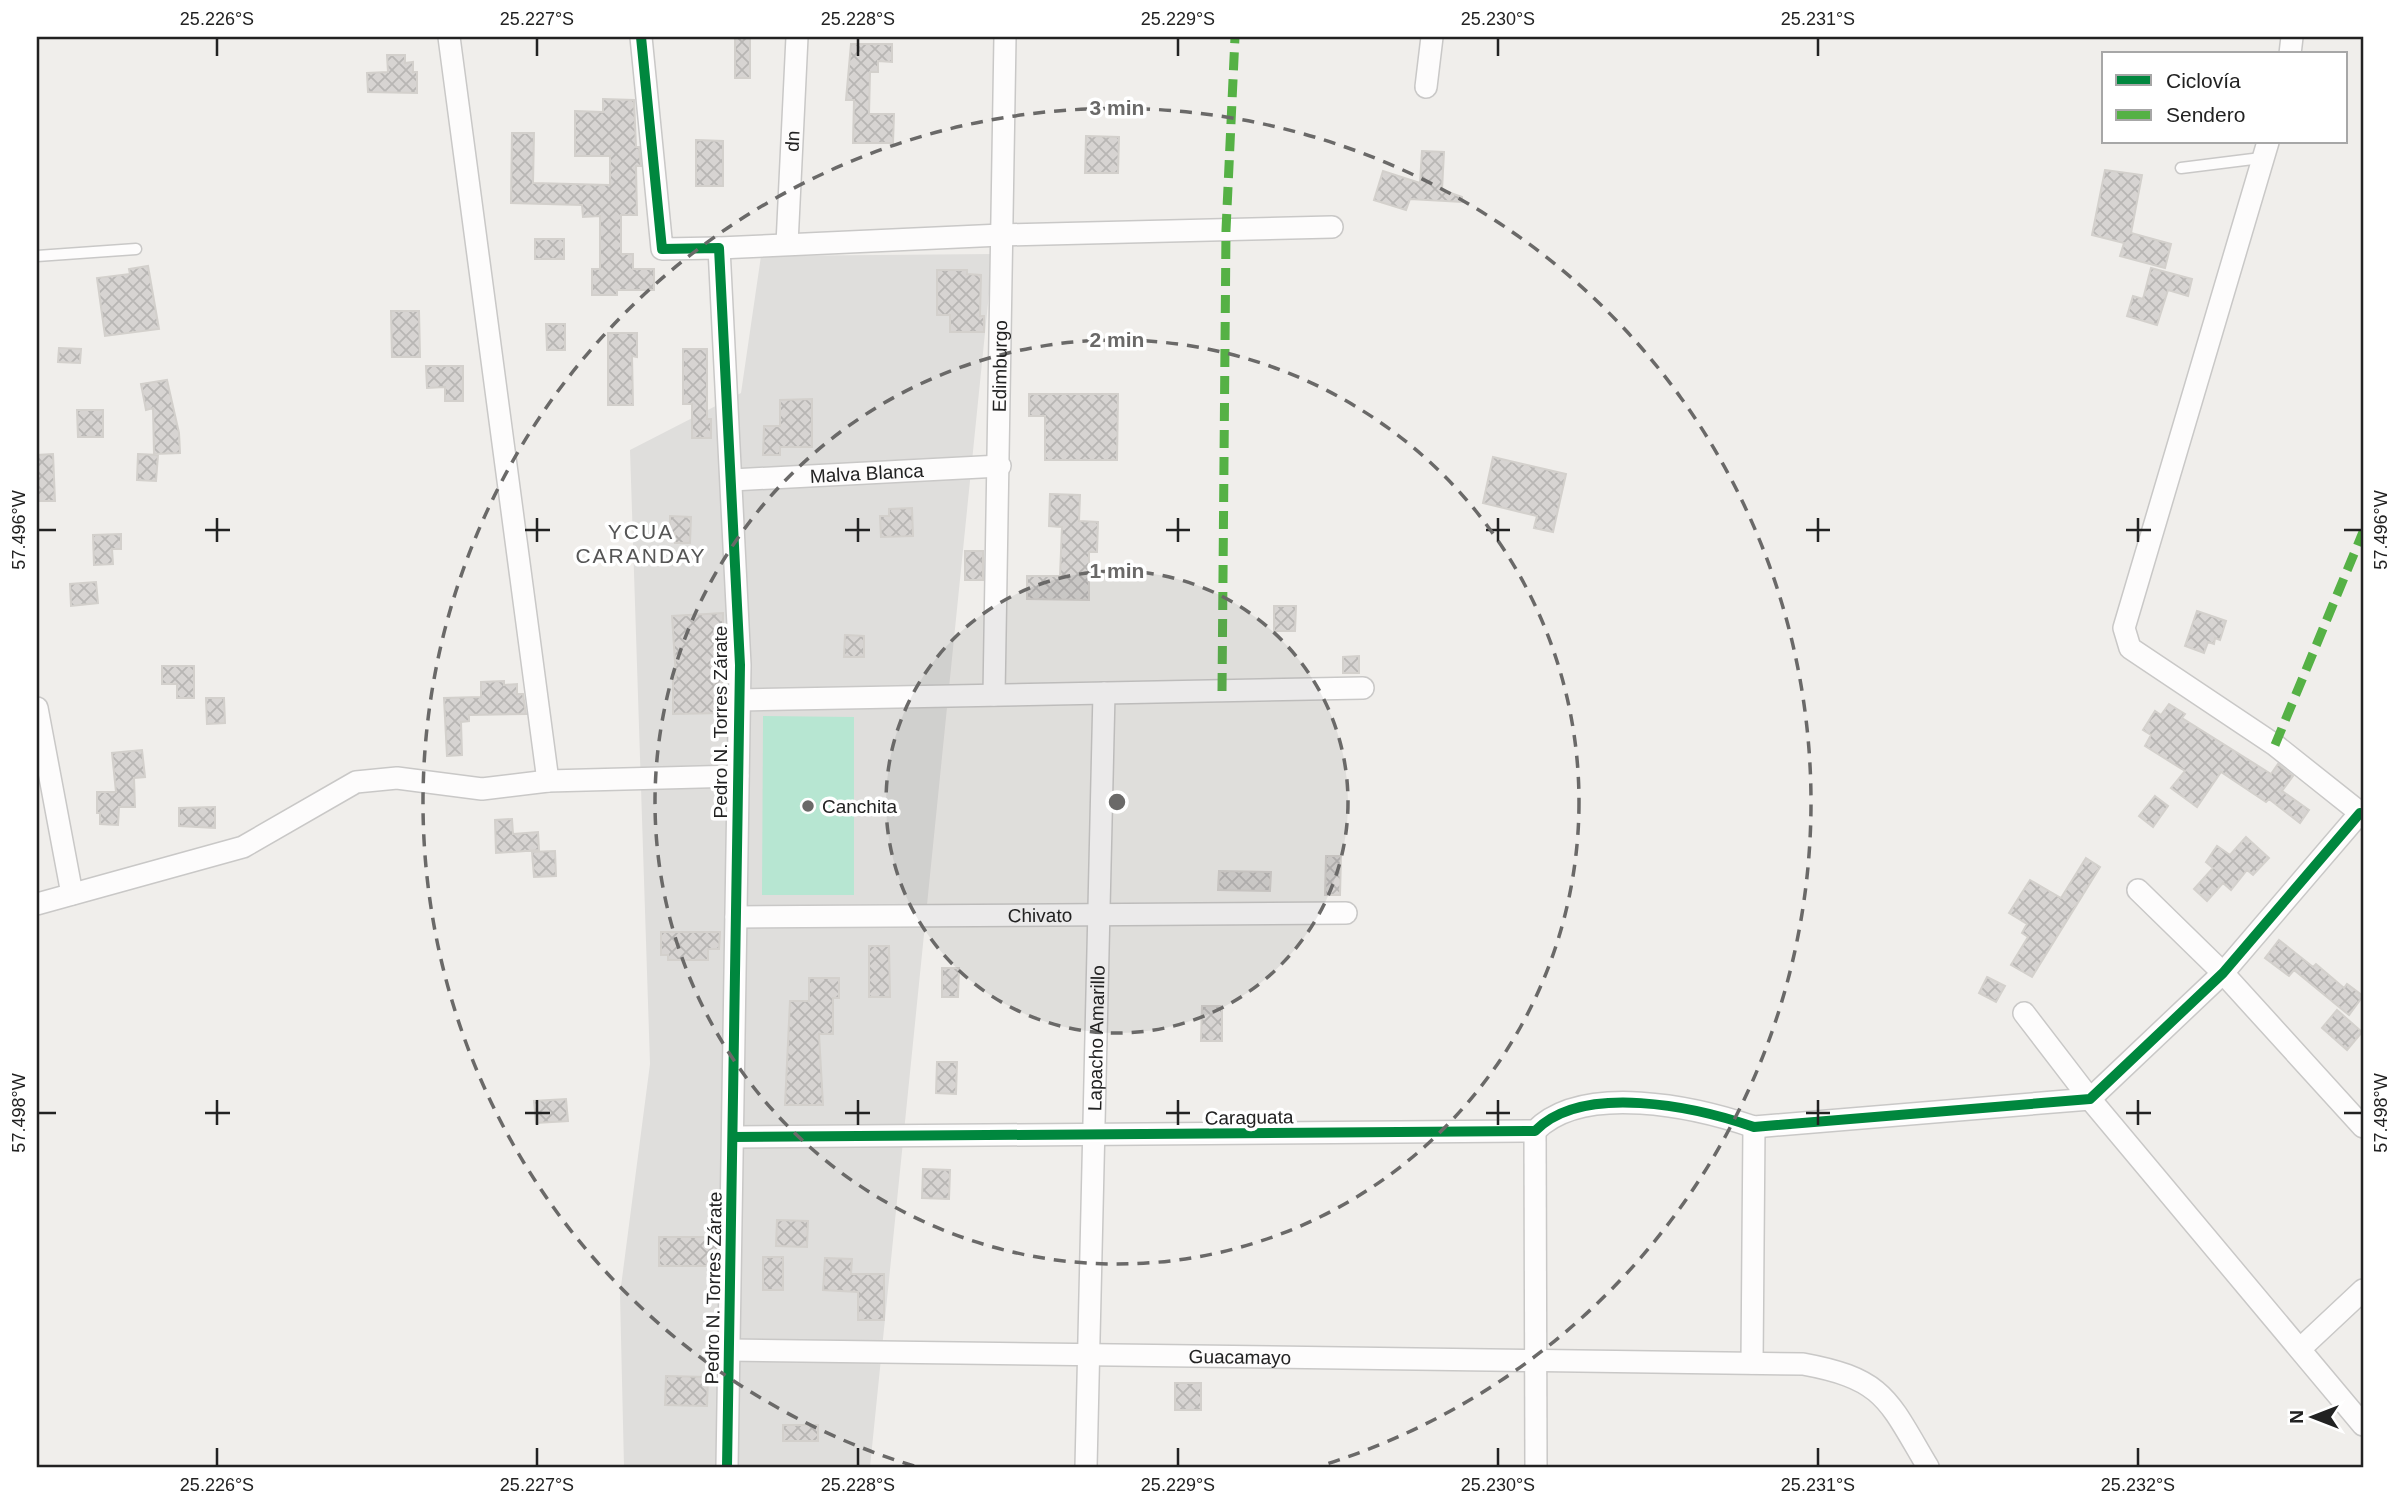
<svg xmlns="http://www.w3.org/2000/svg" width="2400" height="1504" viewBox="0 0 2400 1504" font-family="Arial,sans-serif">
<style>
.residential{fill:#dfdedc}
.pitch{fill:#b7e6d2}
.building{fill:url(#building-cross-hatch);stroke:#d3d0cc;stroke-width:2}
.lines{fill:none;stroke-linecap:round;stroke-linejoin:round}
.lane-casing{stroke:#c9c8c7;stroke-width:13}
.street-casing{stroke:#c9c8c7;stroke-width:24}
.lane{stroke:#fdfcfc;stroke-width:10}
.street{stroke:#fdfcfc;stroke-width:21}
.quiet{stroke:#55b145;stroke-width:9;stroke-dasharray:18 9;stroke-linecap:butt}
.cycleway-casing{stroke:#fff;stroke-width:15}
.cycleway{stroke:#00873e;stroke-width:10}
.ticks{fill:none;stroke:#222;stroke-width:2.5}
.ring{fill:none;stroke:#6a6968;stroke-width:3.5;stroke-dasharray:12 9}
.poi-dot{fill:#6a6968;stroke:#fff;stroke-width:2.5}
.labels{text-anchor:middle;stroke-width:7;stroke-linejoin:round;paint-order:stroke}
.street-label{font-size:19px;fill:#222;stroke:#fff}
.poi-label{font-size:19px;fill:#222;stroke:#fff;text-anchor:start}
.neighbourhood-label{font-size:21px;letter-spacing:2px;fill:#555;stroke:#fff}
.centre{fill:#6a6968;stroke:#fff;stroke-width:3.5}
.ring-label{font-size:21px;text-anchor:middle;font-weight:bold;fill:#6a6968;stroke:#fff;stroke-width:7;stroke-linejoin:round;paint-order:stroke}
.neatline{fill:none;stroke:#222;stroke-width:2.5}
.ticks-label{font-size:18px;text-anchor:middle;fill:#222}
</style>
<defs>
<pattern id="building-cross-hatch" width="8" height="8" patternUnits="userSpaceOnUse" patternTransform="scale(1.75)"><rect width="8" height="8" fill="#d7d4d2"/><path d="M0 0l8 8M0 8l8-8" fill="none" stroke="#b8b6b4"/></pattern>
</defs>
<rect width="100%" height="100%" fill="#f0eeeb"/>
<!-- residential -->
<path class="residential" d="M993,254L870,1467H624L620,1294L650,1064L630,450L741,393L761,256Z"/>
<!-- pitch -->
<path class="pitch" d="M763,716L854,717V895H762Z"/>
<!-- building -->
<path class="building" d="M735,37H750V78H735Z
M851,44H892V62L878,61V72H870L869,114H894L893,143H853L854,100H846Z
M387,55H405V63L413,62V72H417V93L368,92L367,73L388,72Z
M603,99L634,100L636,147H639L641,166H636L637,215H621V254H633V269H654V290H617V295H592V269H600V216L583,217L582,205L511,203L512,133H534L533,183L610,185V156H575V111L603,112Z
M1086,136L1119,137L1118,173H1085Z
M696,140L723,141V186H696Z
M1422,151L1444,152L1442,190L1462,197V202L1410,199L1406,210L1374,200L1383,171L1420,183Z
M2105,170L2142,175L2131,233L2171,244L2165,268L2120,256L2124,243L2092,235Z
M535,239H564V259H535Z
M148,266L159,329L105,336L97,278L130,274L129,269Z
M2151,268L2192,279L2188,296L2168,290L2157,325L2127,316L2133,296L2143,299Z
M937,270H967V274L981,275L980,316H984V332H950V315H937Z
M391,311H419L420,357H392Z
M546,324H565V350H547Z
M608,333H637V357L632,356L633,405H608Z
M59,348L81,349L80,363L58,362Z
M683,349H707V419H711V438H692V404H683Z
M426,366H463V401H445V387L427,388Z
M167,380L179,433L180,453L154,454L153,408L146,410L141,384Z
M1029,394H1118L1117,460H1045V416H1029Z
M812,399V447H780V455H763L764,426H780V400Z
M77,410H103V437H78Z
M53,454L55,501H37V455Z
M138,454L158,455L156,481L137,480Z
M1493,457L1566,474L1553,532L1534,528L1537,516L1483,503Z
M1050,494L1080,495L1079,521L1098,522L1097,552H1089V600L1027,599V576H1060L1062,527L1049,526Z
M912,508L913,536L881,537L880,516H889V509Z
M670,516L691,517L690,543H675V533H670Z
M121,534V549H112L113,564L94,565L93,535Z
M965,551H983V580H965Z
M96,582L98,603L71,606L70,584Z
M1274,606H1296L1295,631H1274Z
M2197,611L2226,621L2220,640L2215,638L2214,644L2208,642L2204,653L2185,646Z
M723,613L722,713L673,714V678H676L672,616Z
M845,635L864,636V657H844Z
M1359,656V673H1343V657Z
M162,666H194V698H177V684H162Z
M504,681V685L517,684V694H523L526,714L469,715V721L461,722L462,755L447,756L444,698L481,697V682Z
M206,698H224L225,723L207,724Z
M2169,704L2185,714L2182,718L2271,774L2278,764L2293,776L2282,791L2309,810L2300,823L2269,799L2266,802L2221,772L2197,807L2171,788L2185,771L2145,746L2151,735L2143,730L2155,711L2161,715Z
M142,750L145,777L134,778L135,807H119L118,825L100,824V813H97V792H116L112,753Z
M2155,796L2168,806L2153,827L2139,816Z
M215,807V828L179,826V808Z
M512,819L513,834L538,832L539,850L496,853L495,820Z
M2246,837L2269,858L2253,875L2247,870L2231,890L2223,883L2207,901L2194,889L2213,868L2206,862L2217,846L2230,855Z
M555,851L556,876L534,877L532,852Z
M1326,856H1341L1340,895H1325Z
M2086,858L2100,867L2032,977L2011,965L2028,937L2022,933L2027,924L2009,913L2030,880L2061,898Z
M1219,871L1271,872L1270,891L1218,890Z
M661,932H720L719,949H708V960H668V955H661Z
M2279,940L2313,967L2316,964L2344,988L2347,984L2363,996L2349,1015L2294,970L2289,976L2265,958Z
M869,946H889L890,997H869Z
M942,968H959L958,997H942Z
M1987,977L2005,986L1996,1002L1979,993Z
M809,978H839V998H833V1034H819L823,1105H785L790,1001H809Z
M1202,1006H1222V1041H1201Z
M2337,1010L2362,1032L2347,1050L2322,1028Z
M937,1062H957L956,1094L936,1093Z
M566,1099L568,1121L536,1123L534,1101Z
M923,1169L950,1170L949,1199L922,1198Z
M777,1220L808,1221L807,1247L776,1246Z
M659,1237H718L717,1266H659Z
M763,1257H783V1290H763Z
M825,1258L852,1259L851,1274H884V1320H858V1292L823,1290Z
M666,1376L708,1377L707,1406L665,1405Z
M1175,1383H1201V1410H1175Z
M783,1425H818V1441H783Z"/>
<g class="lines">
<!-- lane casing -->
<g class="lane-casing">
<path id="lane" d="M2181,168L2261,158
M37,256L136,249"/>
</g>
<!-- street casing -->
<g class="street-casing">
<g id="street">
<path d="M449,37L548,781"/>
<path d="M641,37L662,249L719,248L740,665L727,1467"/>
<path d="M2290,54L2292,37"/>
<path d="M1426,87L1432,37"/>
<path d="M2268,142L2124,628L2130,648L2275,745L2363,815"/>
<path id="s1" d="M787,244L797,37"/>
<path d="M719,248L1001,235L1332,227"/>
<path id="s2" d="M732,480L1000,466"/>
<path id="s3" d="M994,695L1005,37"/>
<path d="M740,700L1363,688"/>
<path d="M37,708L72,894"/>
<path d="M2138,890L2223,973L2363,1127"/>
<path d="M37,904L243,847L356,782L397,778L482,789L548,781L738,776"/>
<path id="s4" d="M736,917L1346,913"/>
<path d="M2024,1013L2090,1099L2363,1425"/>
<path d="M1535,1131L1536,1467"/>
<path d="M733,1137L1535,1131C1583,1082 1696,1107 1754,1127L2090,1099L2223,973L2360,813"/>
<path d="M2300,1349L2363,1290"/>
<path id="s5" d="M729,1350L1803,1364C1885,1379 1888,1400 1928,1467"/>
<path d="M1752,1363L1754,1127"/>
<path id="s6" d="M1086,1467L1104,693"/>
</g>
</g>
<!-- lane -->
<use href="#lane" class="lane"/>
<!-- street -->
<use href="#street" class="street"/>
<!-- quiet -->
<path class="quiet" d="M1222,691L1226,230L1235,37
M2275,745L2363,532"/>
<!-- cycleway casing -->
<g class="cycleway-casing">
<path id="cycleway" d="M641,37L662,249L719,248L740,665L727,1467
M733,1137L1535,1131C1583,1082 1696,1107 1754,1127L2090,1099L2223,973L2360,813"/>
</g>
<!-- cycleway -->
<use href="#cycleway" class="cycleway"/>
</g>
<!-- ticks -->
<path class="ticks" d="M217,38V56M537,38V56M858,38V56M1178,38V56M1498,38V56M1818,38V56M217,518V542M537,518V542M858,518V542M1178,518V542M1498,518V542M1818,518V542M2138,518V542M38,530H56M205,530H230M525,530H550M845,530H870M1166,530H1190M1486,530H1510M1806,530H1830M2126,530H2151M2344,530H2362M217,1100V1125M537,1100V1125M858,1100V1125M1178,1100V1125M1498,1100V1125M1818,1100V1125M2138,1100V1125M38,1113H56M205,1113H230M525,1113H550M845,1113H870M1166,1113H1190M1486,1113H1510M1806,1113H1830M2126,1113H2151M2344,1113H2362M217,1448V1466M537,1448V1466M858,1448V1466M1178,1448V1466M1498,1448V1466M1818,1448V1466M2138,1448V1466"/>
<!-- distance rings -->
<circle cx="1117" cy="802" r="231" fill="#6a6968" fill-opacity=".12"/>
<g class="ring">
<circle cx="1117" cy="802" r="231"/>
<circle cx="1117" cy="802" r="462"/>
<path d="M914 1466A694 694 0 1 1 1320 1466"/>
</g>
<!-- markers -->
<circle class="poi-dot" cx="808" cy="806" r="7"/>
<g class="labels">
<!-- street labels -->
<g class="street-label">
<text dy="7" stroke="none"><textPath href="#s1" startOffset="103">dn</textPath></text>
<text dy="7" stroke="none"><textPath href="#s3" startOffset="329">Edimburgo</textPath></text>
<text dy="7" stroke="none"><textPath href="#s2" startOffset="135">Malva Blanca</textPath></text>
<text transform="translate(720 722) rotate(-90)" y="7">Pedro N. Torres Zárate</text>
<text dy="7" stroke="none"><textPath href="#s4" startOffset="304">Chivato</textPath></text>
<text dy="7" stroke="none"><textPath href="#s6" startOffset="429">Lapacho Amarillo</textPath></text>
<text transform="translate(1249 1117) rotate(-1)" y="7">Caraguata</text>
<text transform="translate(713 1288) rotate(-89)" y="7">Pedro N. Torres Zárate</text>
<text dy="7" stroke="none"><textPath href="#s5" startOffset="511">Guacamayo</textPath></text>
</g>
<!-- poi labels -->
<g class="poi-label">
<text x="822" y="813">Canchita</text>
</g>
<!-- neighbourhood labels -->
<g class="neighbourhood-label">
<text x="641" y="539">YCUA<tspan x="641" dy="24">CARANDAY</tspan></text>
</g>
</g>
<circle cx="1117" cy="802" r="10" class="centre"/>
<g class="ring-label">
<text x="1117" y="115">3 min</text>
<text x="1117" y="347">2 min</text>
<text x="1117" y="578">1 min</text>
</g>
<!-- border -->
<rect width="2400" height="1504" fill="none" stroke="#ffffff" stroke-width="77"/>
<!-- legend -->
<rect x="2102" y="52" width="245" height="91" fill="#ffffff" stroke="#a7a7a7" stroke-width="2"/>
<rect x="2116" y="75" width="35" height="10" fill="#00873e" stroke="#a7a7a7" stroke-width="2"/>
<text x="2166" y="88" font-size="21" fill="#222222">Ciclovía</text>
<rect x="2116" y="110" width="35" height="10" fill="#55b145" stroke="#a7a7a7" stroke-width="2"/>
<text x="2166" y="122" font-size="21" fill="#222222">Sendero</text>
<!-- north arrow -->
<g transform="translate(2313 1417) rotate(270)" stroke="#ffffff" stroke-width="5" paint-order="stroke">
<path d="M0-5L12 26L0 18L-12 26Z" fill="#222222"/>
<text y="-10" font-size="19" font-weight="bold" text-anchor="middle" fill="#222222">N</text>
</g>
<rect x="38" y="38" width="2324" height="1428" class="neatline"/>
<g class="ticks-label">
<text x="217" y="25">25.226°S</text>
<text x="537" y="25">25.227°S</text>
<text x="858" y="25">25.228°S</text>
<text x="1178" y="25">25.229°S</text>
<text x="1498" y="25">25.230°S</text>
<text x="1818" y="25">25.231°S</text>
<text transform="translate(2381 530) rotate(-90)" y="6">57.496°W</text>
<text transform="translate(19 530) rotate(-90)" y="6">57.496°W</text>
<text transform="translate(2381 1113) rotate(-90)" y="6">57.498°W</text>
<text transform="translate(19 1113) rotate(-90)" y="6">57.498°W</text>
<text x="217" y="1491">25.226°S</text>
<text x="537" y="1491">25.227°S</text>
<text x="858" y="1491">25.228°S</text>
<text x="1178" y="1491">25.229°S</text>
<text x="1498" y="1491">25.230°S</text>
<text x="1818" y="1491">25.231°S</text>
<text x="2138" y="1491">25.232°S</text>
</g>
</svg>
